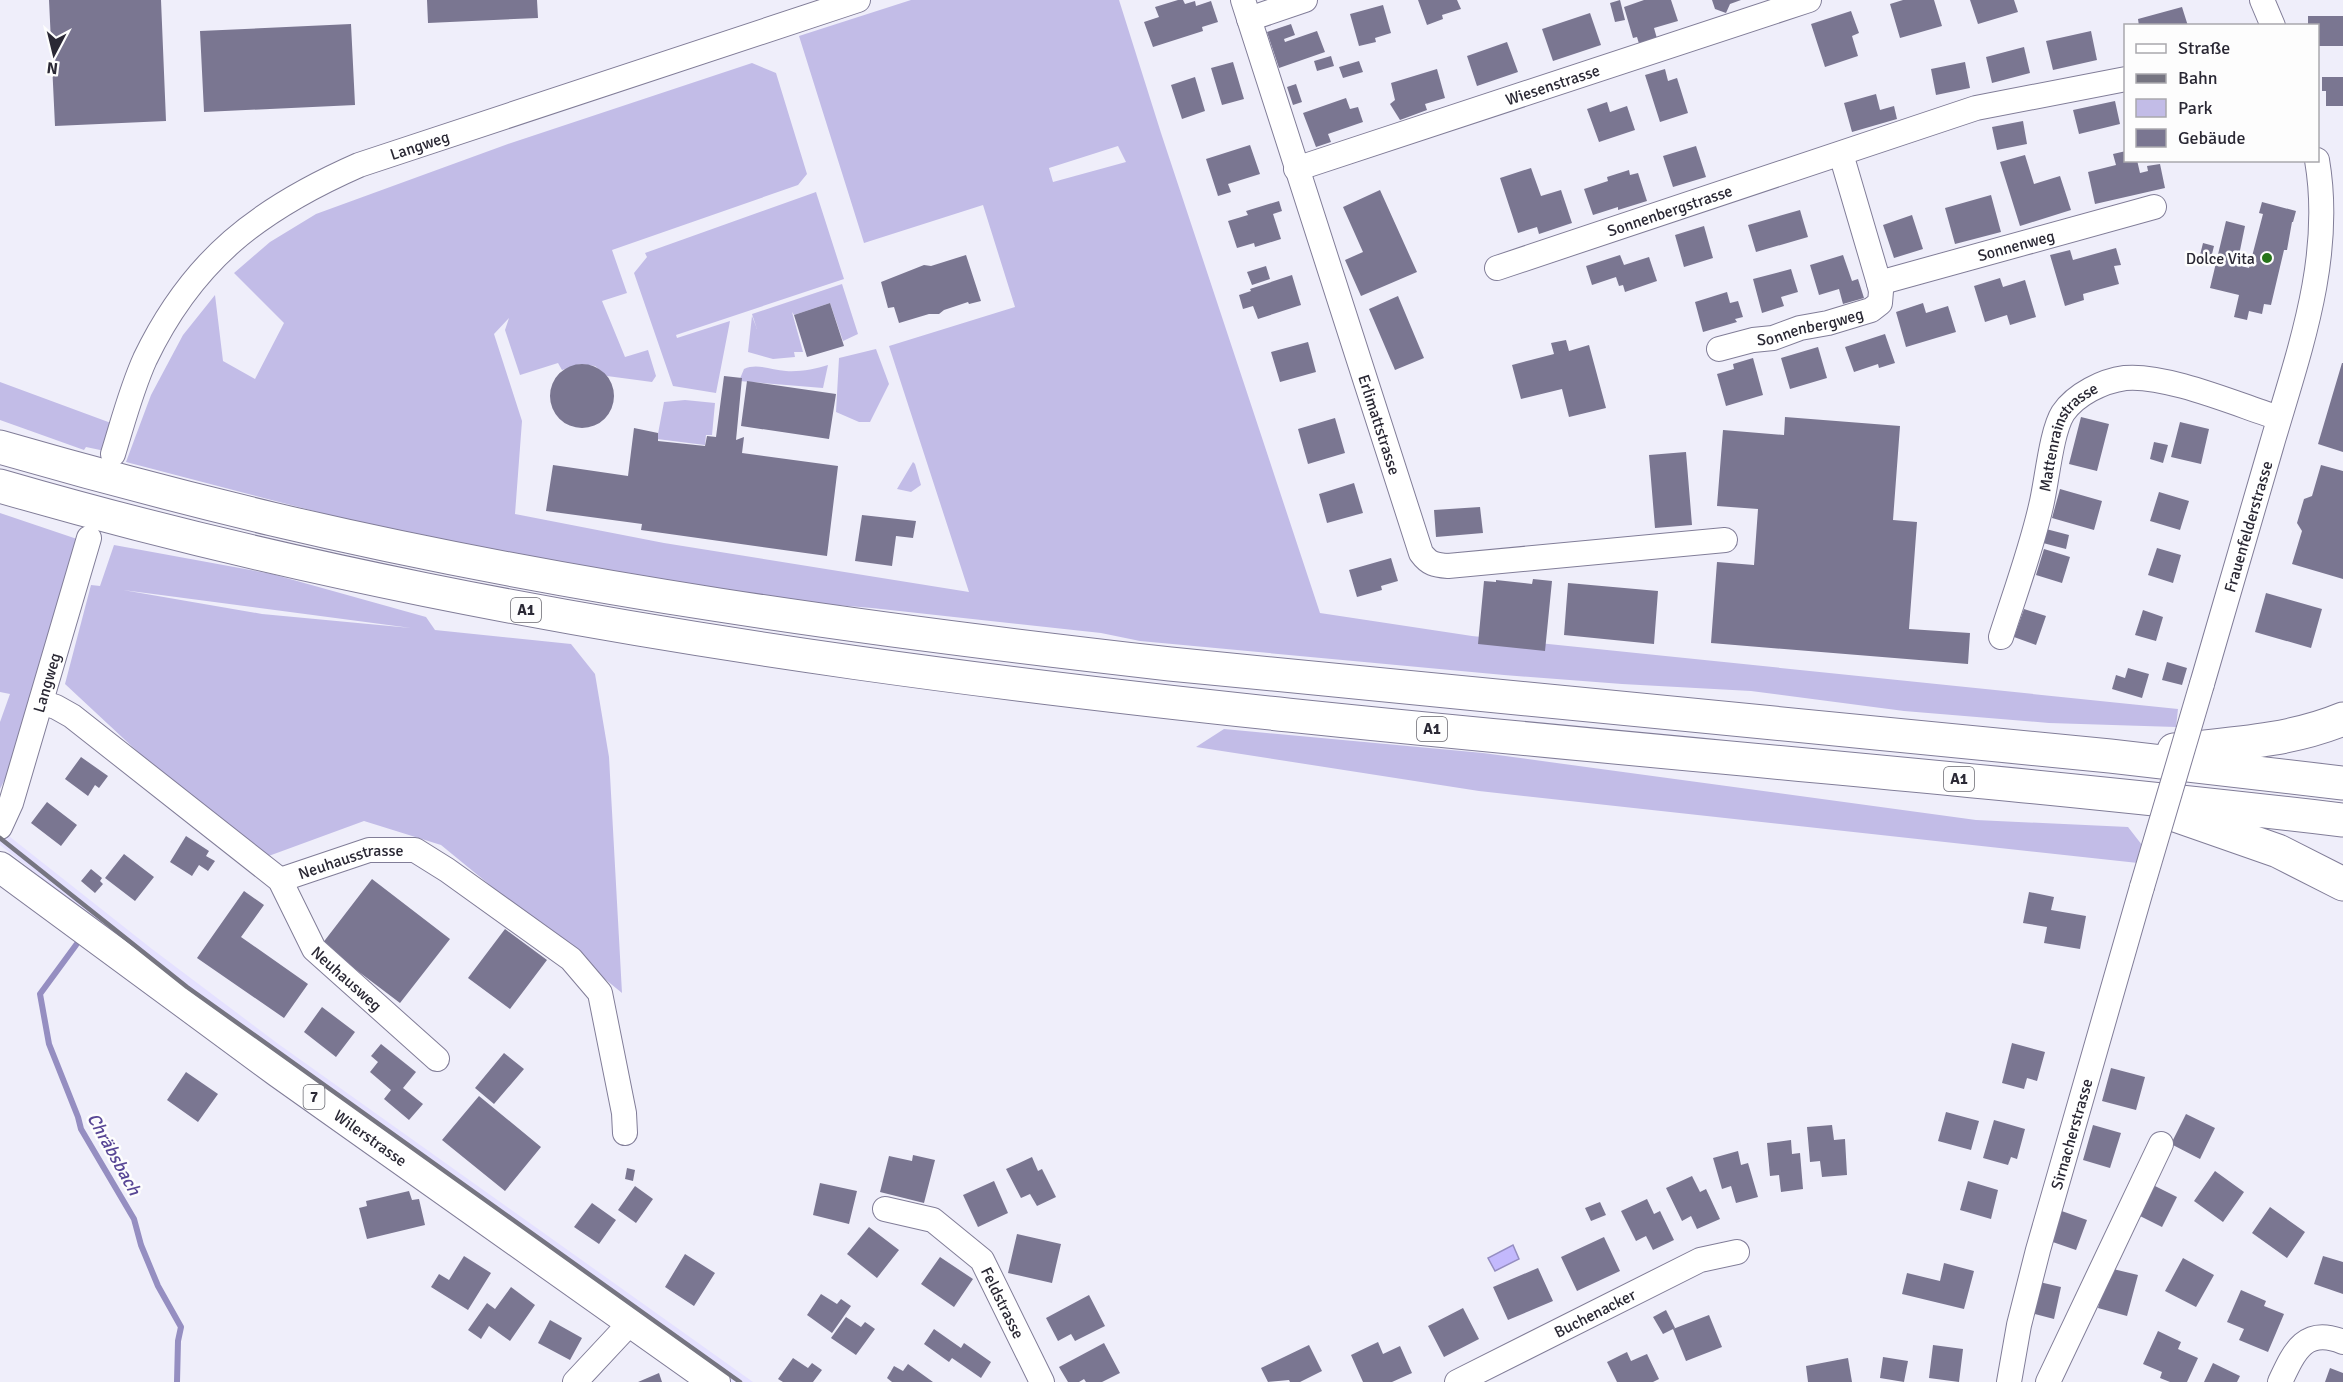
<svg xmlns="http://www.w3.org/2000/svg" width="2343" height="1382" viewBox="0 0 2343 1382" font-family="Signika,sans-serif">
<style>
.built{fill:#e5e1ff}
.green{fill:#c2bce7;fill-rule:evenodd}
.water{fill:#c3b9fd;stroke:#958ec1;stroke-width:1.5}
.lines{fill:none;stroke-linecap:round;stroke-linejoin:round}
.stream{stroke:#958ec1;stroke-width:6}
.building{fill:#7a7691}
.minor-casing{stroke:#817d98;stroke-width:26}
.major-casing{stroke:#817d98;stroke-width:32}
.highway-casing{stroke:#817d98;stroke-width:35}
.minor{stroke:#fff;stroke-width:24}
.major{stroke:#fff;stroke-width:30}
.highway{stroke:#fff;stroke-width:33}
.rail{stroke:#767581;stroke-width:4.5}
.minor-bridge-casing{stroke:#817d98;stroke-width:26;stroke-linecap:butt}
.minor-bridge{stroke:#fff;stroke-width:24}
.poi-dot{fill:#26741a;stroke:#fdfdfd;stroke-width:2}
.labels{text-anchor:middle;stroke-width:5;stroke-linejoin:round;paint-order:stroke}
.shield{fill:#fdfdfd;stroke:#696870;stroke-width:1.5}
.shield-label{font-size:15px;font-weight:bold;fill:#2a2834}
.street-label{font-size:16px;fill:#2a2834;stroke:#fdfdfd}
.poi-label{font-size:16px;fill:#2a2834;stroke:#fdfdfd;text-anchor:end}
.water-label{font-size:18px;font-style:italic;fill:#584695;stroke:#fdfdfd}
</style>
<rect width="100%" height="100%" fill="#efeefa"/>
<!-- built -->
<path class="built" d="M0,829L152,949L277,1043L753,1382H732L281,1061L183,989L0,845Z"/>
<!-- green -->
<path class="green" d="M911,0H1119L1161,133L1320,613L1472,636L2178,709L2176,727L2049,723L1904,711L1751,691L1622,684L1504,675L1140,641L1101,633L872,608L761,599L543,561L356,522L126,462L151,395L183,335L215,295L223,361L255,379L284,323L234,273L270,242L316,214L511,143L752,63L776,73L807,174L798,185L612,250L627,293L602,301L625,357L648,350L656,376L652,382L607,376L595,366L580,364L562,370L558,363L520,375L505,330L509,318L494,334L522,421L515,514L664,543L969,592L889,346L1015,307L983,205L864,243L799,36ZM1118,146L1126,162L1053,182L1049,168Z
M816,192L844,279L676,335L677,338L730,321L716,393L673,386L634,273L647,257L645,253Z
M842,284L858,334L843,341L830,303L794,315L792,312L803,352H794L795,357L773,359L748,352L752,316L757,329L752,314Z
M876,349L889,384L870,422H859L836,412L839,358Z
M828,365L823,388L739,381L744,369C757,363 771,370 786,371C800,372 815,369 828,365Z
M0,382L111,423L105,451L86,447L84,450L0,420Z
M685,400L715,403L712,435H706L705,445L657,439L664,402Z
M913,462L915,464L921,485L911,492L897,489Z
M0,513L77,539L10,769L0,789V722L10,694L0,692Z
M114,545L272,574L426,617L435,630L571,644L595,674L609,757L622,993L441,845L364,821L255,861L65,684L91,585L100,586ZM123,590L411,628L262,614Z
M1224,729L1483,753L1976,820L2128,827L2142,845L2138,863L1479,791L1196,747Z"/>
<!-- water -->
<path class="water" d="M1513,1245L1519,1259L1495,1271L1488,1258Z"/>
<g class="lines">
<!-- stream -->
<path class="stream" d="M76,945L40,994L49,1044L78,1117L81,1129L134,1219L141,1245L158,1286L181,1327L178,1341L177,1382"/>
</g>
<!-- building -->
<path class="building" d="M49,0H161L166,121L55,126Z
M427,0H537L538,18L428,23Z
M1178,0H1183L1185,4L1195,1L1196,6L1211,1L1218,22L1202,27L1203,31L1153,47L1144,22L1159,17L1155,7Z
M1418,0H1457L1461,9L1442,15L1443,19L1427,25Z
M1620,0L1625,20L1615,22L1610,3Z
M1644,0H1671L1678,21L1654,28L1658,42L1640,47L1637,37L1633,38L1624,7Z
M1712,0H1741L1730,4L1726,13L1715,9Z
M1903,0H1934L1942,26L1900,38L1890,4Z
M1970,0H2014L2018,12L1978,24Z
M1383,5L1391,33L1375,38L1376,42L1359,46L1350,14Z
M2182,7L2188,26H2139L2138,19Z
M1851,11L1859,33L1852,36L1858,56L1825,67L1811,24Z
M1590,13L1601,45L1553,61L1542,29Z
M2308,16H2343V46H2318V26H2308Z
M351,24L355,105L204,112L200,31Z
M1291,24L1295,35L1284,39L1285,42L1317,31L1325,52L1279,68L1267,32Z
M2091,31L2097,60L2053,70L2046,41Z
M1507,42L1518,72L1477,86L1467,56Z
M2024,47L2030,73L1992,83L1986,57Z
M1331,56L1334,66L1317,71L1314,61Z
M1359,61L1363,72L1343,78L1339,67Z
M1233,62L1244,99L1222,105L1211,68Z
M1965,62L1970,88L1936,95L1931,69Z
M1437,69L1445,98L1425,104L1427,110L1400,120L1390,104L1395,100L1391,83Z
M1665,69L1668,81L1677,78L1688,113L1660,122L1645,75Z
M1195,77L1205,111L1182,119L1171,85Z
M2322,77H2343V106H2326V91H2322Z
M1296,84L1302,102L1293,105L1287,87Z
M1876,94L1880,110L1894,106L1897,119L1852,132L1844,103Z
M1346,98L1350,109L1358,107L1363,122L1328,134L1331,142L1316,147L1303,113Z
M2115,101L2120,124L2079,134L2073,110Z
M1607,102L1610,112L1627,106L1635,130L1599,142L1587,109Z
M2023,121L2027,144L1997,150L1992,127Z
M1250,145L1260,174L1228,184L1231,192L1218,196L1206,159Z
M1696,146L1706,177L1673,187L1663,156Z
M2126,151V160H2137L2140,173L2148,171L2147,166L2160,164L2165,188L2095,204L2088,172L2116,165L2113,154Z
M2025,155L2034,184L2060,176L2071,210L2020,226L2000,162Z
M1531,168L1541,196L1561,190L1572,223L1539,234L1537,227L1518,233L1500,178Z
M1629,170L1630,175L1638,173L1647,201L1618,210V207L1593,215L1584,189L1608,181L1607,177Z
M1380,190L1417,272L1361,296L1345,260L1363,252L1343,207Z
M1991,195L2001,232L1955,244L1945,208Z
M1279,201L1282,211L1273,214L1281,239L1255,247L1254,243L1237,248L1228,221L1248,215L1246,211Z
M2262,202L2296,211L2293,222H2292L2287,250H2284L2271,305L2264,304L2262,314L2249,311L2247,320L2234,317L2239,295L2210,288L2226,221L2245,226L2237,265L2249,268L2263,214L2259,213Z
M1800,210L1808,237L1756,252L1748,225Z
M1912,215L1923,249L1894,258L1883,225Z
M1704,226L1713,258L1684,267L1675,235Z
M2203,243L2214,246L2211,258L2200,255Z
M2116,248L2121,265L2114,266L2119,284L2083,294L2084,300L2065,306L2050,255L2070,250L2073,260Z
M966,255L981,301L969,304L968,302L944,310L939,314H929L899,323L894,307L888,308L881,282L924,265L931,266Z
M1620,255L1624,265L1649,257L1657,281L1625,292L1623,285L1619,286L1616,277L1592,285L1586,266Z
M1843,255L1852,281L1858,279L1864,298L1843,304L1839,289L1819,295L1810,265Z
M1266,266L1270,279L1252,285L1247,272Z
M1791,269L1798,292L1781,297L1784,306L1762,313L1753,279Z
M1292,275L1301,305L1258,319L1253,306L1243,309L1239,295L1251,291L1250,289Z
M2000,278L2003,287L2025,280L2036,317L2010,325L2007,315L1985,322L1974,286Z
M1727,292L1730,303L1738,301L1743,317L1735,319L1737,322L1703,332L1695,302Z
M1398,296L1424,358L1395,370L1369,309Z
M830,303L844,346L807,357L794,315Z
M1923,303L1926,313L1948,306L1956,332L1906,347L1896,312Z
M1885,334L1895,363L1879,368L1878,364L1854,372L1845,347Z
M1566,340L1569,351L1589,345L1606,408L1569,417L1562,389L1521,399L1512,365L1554,354L1551,343Z
M1308,342L1316,372L1280,382L1271,352Z
M1818,347L1827,378L1790,389L1781,358Z
M1753,358L1763,395L1726,406L1717,374L1734,369L1733,364Z
M2342,363H2343V452L2318,444Z
M550 396a32 32 0 1 1 64 0a32 32 0 1 1-64 0Z
M724,376L742,378L736,440L744,437L742,453L838,466L827,556L641,530L642,524L546,511L553,465L628,476L634,428L658,433V441L705,446L707,436L716,437Z
M747,381L836,394L829,439L741,426Z
M1785,417L1900,426L1893,520L1917,522L1909,629L1970,633L1968,664L1711,643L1717,562L1754,565L1758,509L1717,506L1723,430L1784,435Z
M2081,417L2109,424L2097,471L2069,464Z
M1335,418L1345,453L1308,464L1298,429Z
M2180,422L2209,429L2201,464L2171,457Z
M2154,442L2168,445L2163,463L2150,459Z
M1686,452L1692,525L1655,528L1649,455Z
M2321,465L2343,471V579L2292,564L2302,531L2297,523L2304,499L2312,496Z
M1354,483L1363,513L1327,523L1319,494Z
M2060,489L2102,501L2094,530L2052,518Z
M2159,492L2189,501L2180,530L2150,521Z
M1480,507L1483,533L1436,537L1434,510Z
M862,515L916,521L913,538L896,536L892,566L855,561Z
M2046,529L2069,535L2066,549L2043,543Z
M2157,548L2181,555L2173,583L2148,575Z
M2044,549L2070,557L2062,583L2036,575Z
M1391,558L1398,581L1381,586L1382,590L1357,597L1349,570Z
M1533,579L1552,581L1545,651L1478,644L1484,581L1496,582V580L1532,584Z
M1568,583L1658,591L1654,644L1564,635Z
M2266,593L2322,609L2311,648L2255,632Z
M2024,609L2046,616L2036,645L2014,637Z
M2143,610L2163,617L2156,641L2135,635Z
M2167,662L2187,668L2182,685L2162,680Z
M2128,668L2149,674L2142,698L2112,689L2116,675L2125,678Z
M81,757L108,776L99,788L95,785L88,796L65,779Z
M47,802L77,825L61,846L31,823Z
M186,836L209,851L206,856L215,861L208,871L199,865L192,876L170,862Z
M124,854L154,877L135,901L105,878Z
M91,869L102,878L100,881L103,884L95,893L81,881Z
M372,879L450,939L400,1003L322,944Z
M244,891L264,905L241,937L308,984L284,1018L197,958Z
M2029,892L2054,897L2051,910L2086,916L2080,949L2044,943L2047,927L2023,923Z
M505,929L547,960L510,1009L468,978Z
M322,1007L355,1032L336,1057L304,1032Z
M2012,1043L2045,1052L2037,1081L2027,1078L2024,1089L2002,1083Z
M381,1044L416,1072L403,1088L423,1104L409,1120L384,1099L391,1090L370,1072L378,1062L371,1056Z
M504,1053L524,1069L494,1104L475,1088Z
M2111,1068L2145,1077L2136,1110L2102,1101Z
M186,1072L218,1094L198,1122L167,1100Z
M479,1096L541,1147L505,1191L442,1140Z
M1946,1112L1979,1121L1971,1150L1938,1141Z
M2186,1114L2215,1128L2200,1159L2171,1144Z
M1994,1120L2025,1129L2017,1159L2011,1157L2008,1165L1983,1158Z
M1832,1125L1834,1140L1845,1139L1847,1175L1822,1177L1820,1161L1810,1162L1807,1127Z
M2093,1125L2121,1133L2110,1168L2083,1160Z
M1791,1140L1792,1154L1800,1153L1803,1189L1781,1192L1779,1175L1770,1176L1767,1143Z
M1738,1151L1741,1165L1748,1163L1758,1197L1736,1203L1731,1186L1722,1189L1713,1158Z
M913,1155L935,1160L924,1203L880,1192L889,1156L912,1161Z
M1032,1157L1038,1171L1042,1169L1056,1197L1037,1206L1030,1194L1021,1198L1006,1169Z
M627,1168L635,1170L633,1181L625,1179Z
M2215,1171L2244,1192L2223,1222L2194,1201Z
M1692,1176L1700,1192L1706,1189L1720,1219L1697,1229L1691,1216L1682,1221L1666,1188Z
M994,1181L1008,1213L978,1227L963,1195Z
M1968,1181L1998,1190L1991,1219L1960,1210Z
M820,1183L857,1191L849,1224L813,1215Z
M2153,1185L2177,1197L2162,1227L2138,1215Z
M635,1186L653,1199L636,1223L618,1210Z
M409,1191L412,1200L419,1199L425,1225L367,1239L359,1208L367,1206L366,1201Z
M1647,1199L1654,1214L1660,1211L1674,1240L1653,1250L1646,1236L1636,1241L1621,1211Z
M1600,1202L1606,1215L1591,1221L1585,1208Z
M592,1203L616,1220L599,1244L574,1227Z
M2270,1207L2305,1232L2287,1258L2252,1233Z
M2056,1209L2087,1220L2076,1250L2044,1239Z
M869,1227L899,1250L877,1278L847,1254Z
M1017,1234L1061,1244L1052,1283L1008,1273Z
M1604,1237L1620,1271L1577,1291L1561,1257Z
M685,1254L715,1273L694,1306L665,1287Z
M464,1256L491,1273L468,1310L431,1287L439,1274L449,1280Z
M2323,1256L2343,1262V1294L2314,1284Z
M940,1257L973,1279L954,1307L921,1284Z
M2183,1258L2214,1275L2196,1307L2165,1291Z
M1944,1263L1974,1271L1964,1309L1902,1294L1907,1273L1940,1281Z
M1538,1268L1553,1301L1508,1320L1493,1287Z
M2109,1268L2138,1275L2127,1316L2098,1308Z
M2035,1281L2061,1287L2054,1319L2027,1312Z
M511,1287L535,1305L510,1341L489,1326L481,1339L468,1330L487,1303L495,1309Z
M2241,1290L2266,1301L2264,1306L2284,1314L2268,1352L2239,1340L2244,1329L2227,1322Z
M821,1294L837,1304L841,1299L851,1306L832,1333L807,1315Z
M1089,1295L1105,1326L1075,1341L1071,1334L1058,1341L1046,1318Z
M1463,1308L1479,1339L1444,1357L1428,1326Z
M1666,1310L1675,1328L1663,1334L1653,1317Z
M1709,1315L1722,1347L1686,1361L1673,1329Z
M846,1317L861,1327L865,1322L875,1329L856,1355L831,1338Z
M550,1320L582,1338L570,1360L538,1343Z
M934,1329L961,1348L964,1343L991,1362L981,1378L952,1358L949,1362L924,1344Z
M2158,1331L2181,1342L2178,1349L2198,1358L2187,1382H2170L2160,1378L2162,1372L2143,1364Z
M1378,1342L1383,1354L1400,1346L1412,1373L1392,1382H1363L1351,1355Z
M1104,1343L1120,1373L1102,1382H1086L1084,1379L1079,1382H1068L1059,1367Z
M1309,1345L1322,1371L1300,1382H1290L1289,1380L1268,1382L1261,1368Z
M1933,1345L1963,1349L1959,1382L1929,1378Z
M1627,1352L1631,1361L1647,1354L1659,1379L1653,1382H1617L1607,1362Z
M1883,1357L1908,1361L1904,1382L1880,1378Z
M793,1358L808,1368L812,1363L822,1370L813,1382H783L778,1379Z
M1848,1358L1852,1382H1808L1806,1366Z
M2213,1363L2240,1376L2237,1382H2204Z
M908,1364L933,1382H892L887,1378L894,1366L903,1371Z
M2330,1368L2343,1373V1382H2325Z
M659,1373L662,1382H638Z"/>
<g class="lines">
<!-- minor casing -->
<g class="minor-casing">
<g id="minor">
<path id="s1" d="M1243,0L1421,553C1429,564 1435,565 1448,566L1725,540"/>
<path d="M2262,0L2273,26"/>
<path d="M1249,19L1305,0"/>
<path id="s2" d="M1296,169L1809,0"/>
<path id="s3" d="M1497,268L1976,108L2126,79"/>
<path id="s4" d="M1879,283L2154,207"/>
<path id="s5" d="M1719,349L1753,340L1773,338L1800,328L1828,323L1871,310L1880,303L1881,291L1879,283L1841,154"/>
<path id="s6" d="M113,454C123,422 131,390 145,359C193,259 259,209 359,165L858,0"/>
<path id="s7" d="M2001,637C2015,593 2031,550 2041,506C2047,482 2051,432 2063,413C2076,394 2103,381 2125,378C2166,374 2238,405 2279,418"/>
<path id="s8" d="M2202,684C2225,605 2248,526 2271,447C2298,354 2334,259 2317,160"/>
<path id="s9" d="M41,702L56,707L72,716L280,880L314,949L437,1059"/>
<path id="s10" d="M0,827L11,803L89,538"/>
<path id="s11" d="M280,880L369,850H415L447,870L571,959L600,993L624,1113L625,1133"/>
<path id="s12" d="M885,1209L933,1220L982,1260L1042,1382"/>
<path d="M575,1382L631,1322"/>
<path id="s13" d="M1457,1382L1700,1260L1737,1252"/>
<path id="s14" d="M2009,1382L2019,1325L2038,1250L2142,887"/>
<path d="M2048,1382L2161,1144"/>
<path d="M2280,1382C2294,1352 2305,1326 2343,1342"/>
</g>
</g>
<!-- major casing -->
<g class="major-casing">
<g id="major">
<path id="s15" d="M0,867L278,1072L715,1382"/>
</g>
</g>
<!-- highway casing -->
<g class="highway-casing">
<path id="highway" d="M0,447C90,473 181,497 272,519C568,589 869,630 1170,664L2110,756L2343,783
M0,486C762,707 1559,728 2343,820
M2174,750C2231,744 2290,741 2343,719
M2175,815L2278,851L2343,884"/>
</g>
<!-- minor -->
<use href="#minor" class="minor"/>
<!-- major -->
<use href="#major" class="major"/>
<!-- highway -->
<use href="#highway" class="highway"/>
<!-- rail -->
<path class="rail" d="M0,838L187,987L740,1382"/>
<!-- minor-bridge casing -->
<g class="minor-bridge-casing">
<path id="minor-bridge" d="M2142,887L2202,684"/>
</g>
<!-- minor-bridge -->
<use href="#minor-bridge" class="minor-bridge"/>
</g>
<!-- markers -->
<circle class="poi-dot" cx="2267" cy="258" r="6"/>
<g class="labels">
<!-- shield labels -->
<g class="shield">
<rect x="511" y="598" width="30" height="24" rx="4.5"/>
<rect x="1417" y="717" width="30" height="24" rx="4.5"/>
<rect x="1944" y="767" width="30" height="24" rx="4.5"/>
<rect x="303.5" y="1085" width="21" height="24" rx="4.5"/>
</g>
<g class="shield-label">
<text x="526" y="615">A1</text>
<text x="1432" y="734">A1</text>
<text x="1959" y="784">A1</text>
<text x="314" y="1102">7</text>
</g>
<!-- street labels -->
<g class="street-label">
<text dy="6" stroke="none"><textPath href="#s2" startOffset="270">Wiesenstrasse</textPath></text>
<text dy="6" stroke="none"><textPath href="#s6" startOffset="460">Langweg</textPath></text>
<text dy="6" stroke="none"><textPath href="#s3" startOffset="182">Sonnenbergstrasse</textPath></text>
<text dy="6" stroke="none"><textPath href="#s4" startOffset="142">Sonnenweg</textPath></text>
<text dy="6" stroke="none"><textPath href="#s5" startOffset="94">Sonnenbergweg</textPath></text>
<text dy="6" stroke="none"><textPath href="#s1" startOffset="446">Erlimattstrasse</textPath></text>
<text dy="6" stroke="none"><textPath href="#s7" startOffset="214">Mattenrainstrasse</textPath></text>
<text dy="6" stroke="none"><textPath href="#s8" startOffset="164">Frauenfelderstrasse</textPath></text>
<text dy="6" stroke="none"><textPath href="#s10" startOffset="152">Langweg</textPath></text>
<text dy="6" stroke="none"><textPath href="#s11" startOffset="74">Neuhausstrasse</textPath></text>
<text dy="6" stroke="none"><textPath href="#s9" startOffset="420">Neuhausweg</textPath></text>
<text dy="6" stroke="none"><textPath href="#s14" startOffset="256">Sirnacherstrasse</textPath></text>
<text dy="6" stroke="none"><textPath href="#s15" startOffset="459">Wilerstrasse</textPath></text>
<text dy="6" stroke="none"><textPath href="#s12" startOffset="160">Feldstrasse</textPath></text>
<text dy="6" stroke="none"><textPath href="#s13" startOffset="154">Buchenacker</textPath></text>
</g>
<!-- poi labels -->
<g class="poi-label">
<text x="2255" y="264">Dolce Vita</text>
</g>
<!-- water labels -->
<g class="water-label">
<text transform="translate(114 1154) rotate(61)" y="6">Chräbsbach</text>
</g>
</g>
<!-- legend -->
<rect x="2124" y="24" width="195" height="138" fill="#fdfdfd" stroke="#a9a8ad" stroke-width="1.5"/>
<rect x="2136" y="44" width="30" height="9" fill="#ffffff" stroke="#a9a8ad" stroke-width="1.5"/>
<text x="2178" y="54" font-size="18" fill="#2a2834">Straße</text>
<rect x="2136" y="74" width="30" height="9" fill="#767581" stroke="#a9a8ad" stroke-width="1.5"/>
<text x="2178" y="84" font-size="18" fill="#2a2834">Bahn</text>
<rect x="2136" y="99" width="30" height="18" fill="#c2bce7" stroke="#a9a8ad" stroke-width="1.5"/>
<text x="2178" y="114" font-size="18" fill="#2a2834">Park</text>
<rect x="2136" y="129" width="30" height="18" fill="#7a7691" stroke="#a9a8ad" stroke-width="1.5"/>
<text x="2178" y="144" font-size="18" fill="#2a2834">Gebäude</text>
<!-- north arrow -->
<g transform="translate(54 54) rotate(187)" stroke="#fdfdfd" stroke-width="4.5" paint-order="stroke">
<path d="M0-4.5L10 22L0 15L-10 22Z" fill="#2a2834"/>
<text y="-9" font-size="16" font-weight="bold" text-anchor="middle" fill="#2a2834">N</text>
</g>
</svg>
